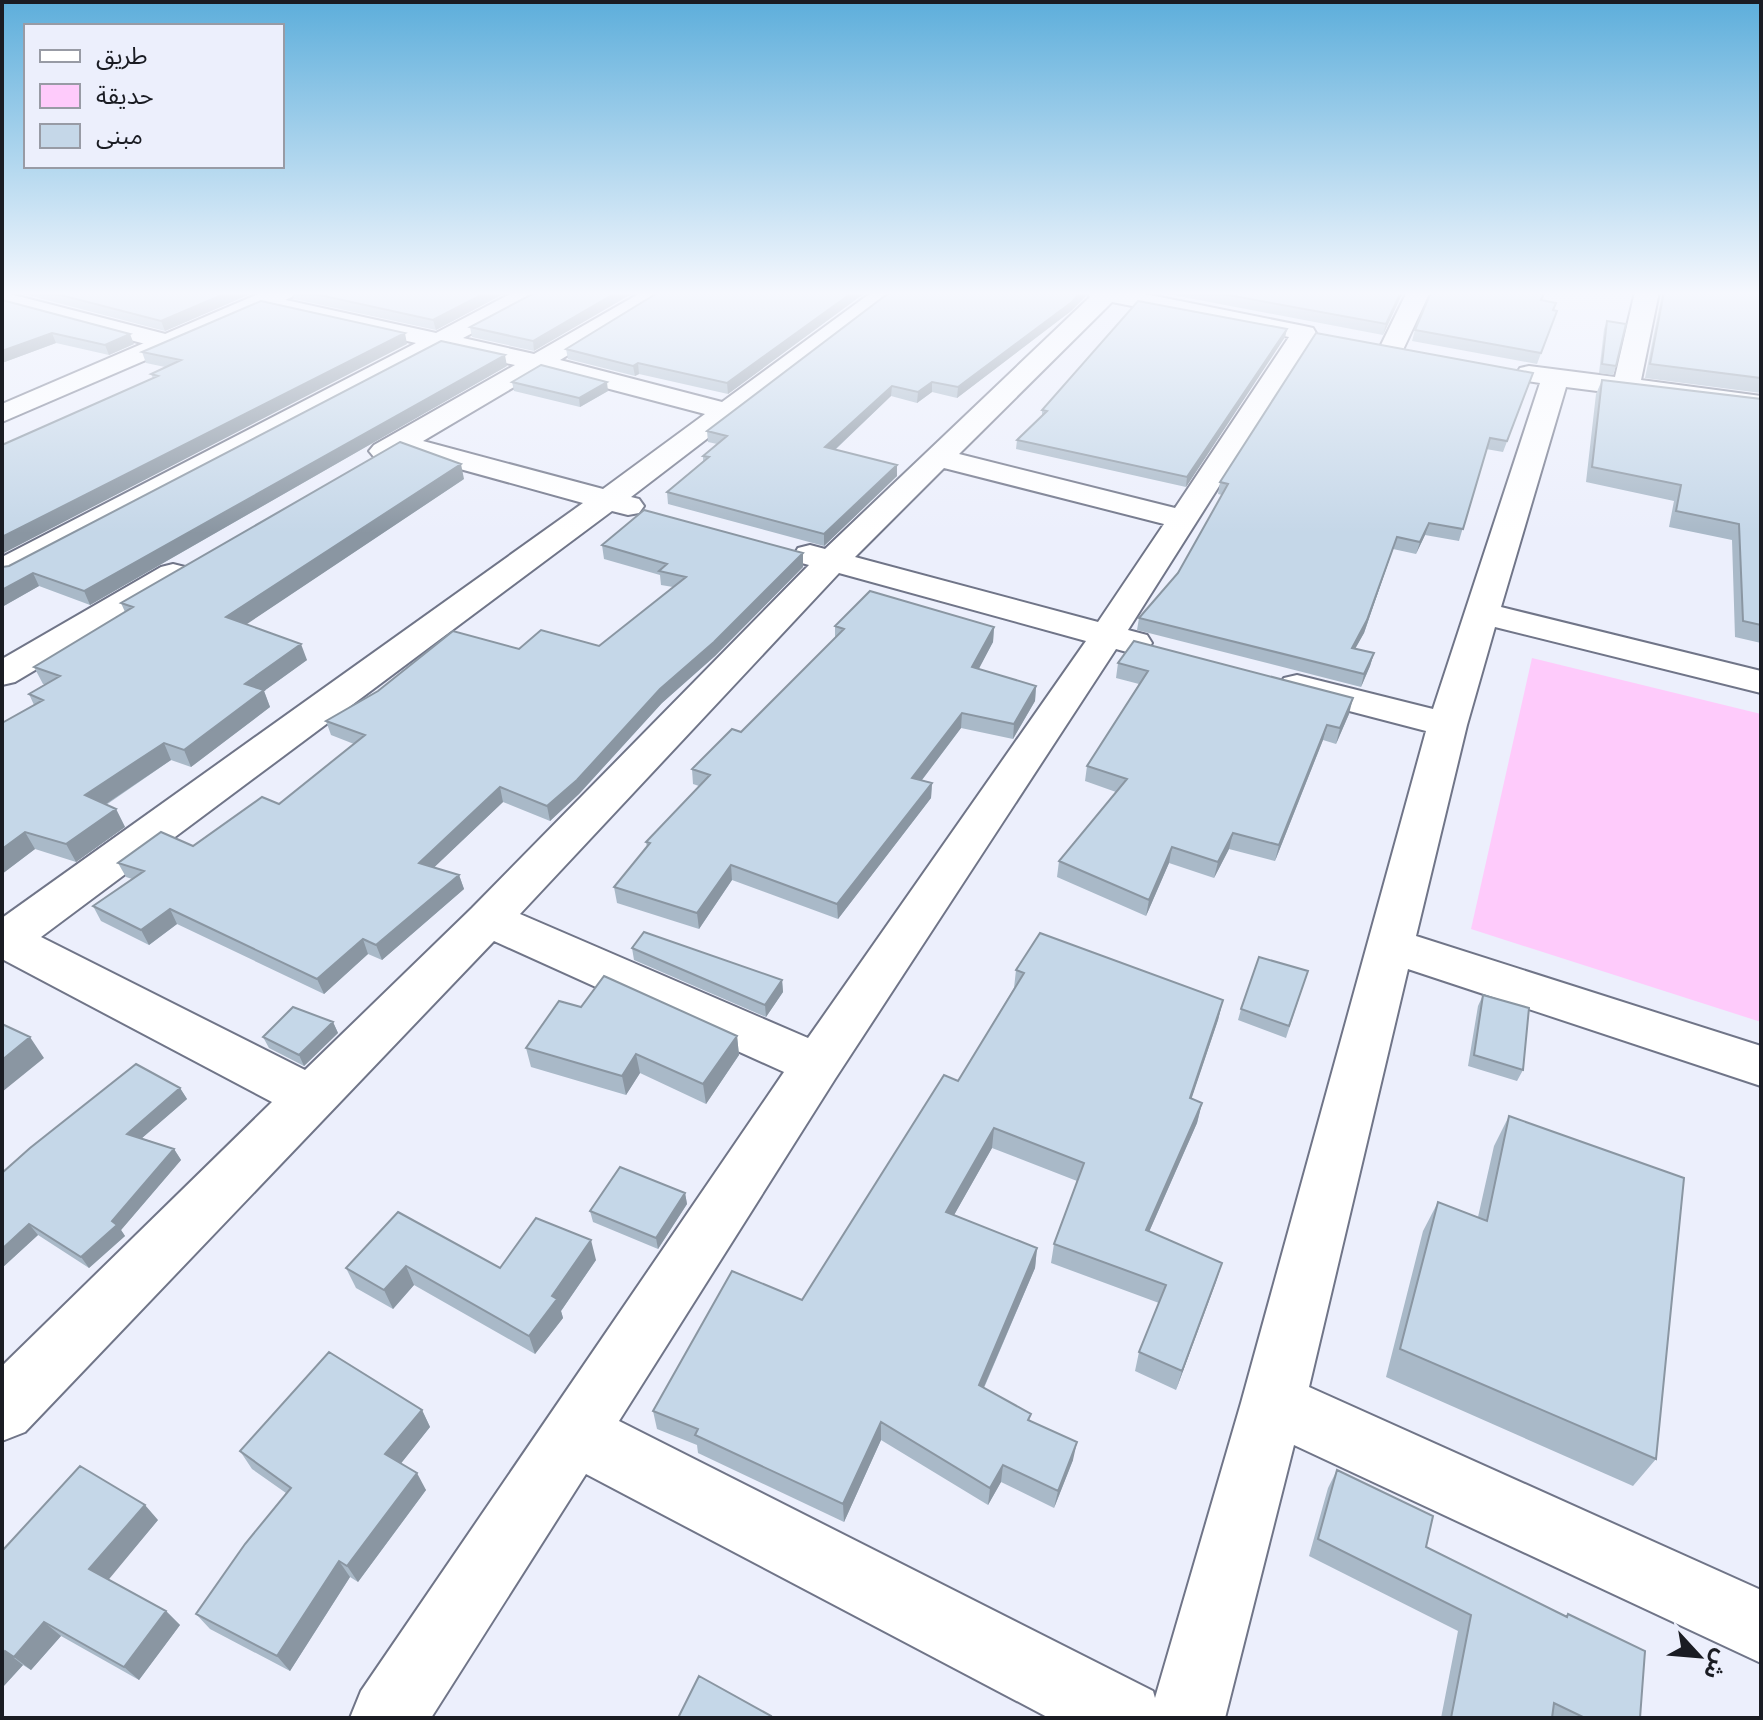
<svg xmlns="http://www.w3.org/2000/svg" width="1763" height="1720" viewBox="0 0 1763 1720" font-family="'Roboto Serif','Noto Sans Arabic',serif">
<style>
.green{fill:#fecbfb}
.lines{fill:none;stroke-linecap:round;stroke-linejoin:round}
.street-casing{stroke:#707588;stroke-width:4}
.secondary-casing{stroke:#707588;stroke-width:4}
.street{fill:#fff;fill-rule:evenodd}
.secondary{fill:#fff;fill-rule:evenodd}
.wall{fill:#a9b9c8}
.shaded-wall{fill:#8a96a2}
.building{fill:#c5d7e8;stroke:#8a96a2;stroke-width:2}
</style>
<rect width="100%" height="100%" fill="#eceffc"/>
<!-- green -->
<path class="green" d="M1532,658L1761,714V1022L1471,929Z"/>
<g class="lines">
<!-- street casing -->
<g class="street-casing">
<path id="street" d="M2,292L177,337L181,342L177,347L168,350L2,306Z
M514,292H544L541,297L463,338L534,354L642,292H671L560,360L722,402L872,292H898L631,497L639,499L644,506L639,513L628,515L612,511L41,937L305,1070L472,908L809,565L798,562L794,555L798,548L810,545L825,549L1090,297L1087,292H1135L1304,326L1313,328L1316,333L1128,630L1147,635L1152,643L1147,651L1134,654L1116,649L835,1079L619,1421L1153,1691L1155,1698L1241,1403L1426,731L1284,694L1278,686L1284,678L1297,675L1433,709L1540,383L1520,380L1516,374L1520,368L1529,366L1615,377L1635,292H1659L1641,380L1761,396V412L1566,387L1501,607L1761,671V693L1495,627L1467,725L1416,936L1761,1046V1086L1408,969L1309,1387L1761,1590V1663L1294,1445L1225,1718H1049L586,1474L431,1718H350L361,1691L784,1072L494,941L25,1432L2,1441V1366L272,1102L2,959V918L583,503L402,453L384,460L374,457L369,451L374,445L515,365L443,349L14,577L2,580V557L416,343L255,307L251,302L255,297L263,295L436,333ZM1112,302L1289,337L1175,508L959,454ZM541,371L705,414L603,489L423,441ZM944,468L1164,524L1098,622L855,557ZM839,573L1086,641L808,1038L520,914Z
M1407,292H1430L1401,354H1383L1379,349Z
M173,564L185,567L190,574L185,581L15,682L2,685V659L161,567Z"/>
</g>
<!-- secondary casing -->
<g class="secondary-casing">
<path id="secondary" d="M263,292H295L292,297L2,422V404Z"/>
</g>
<!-- street -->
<use href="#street" class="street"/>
<!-- secondary -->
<use href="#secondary" class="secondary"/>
</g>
<!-- wall -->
<path class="wall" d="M16,292H255L165,331Z
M292,292H507L436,330L294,299Z
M536,292L534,351L472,337L470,327Z
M659,292H866L728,394L639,374L635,376L568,359L566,349Z
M1157,292H1403L1383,335Z
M1663,292H1761V393L1645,378L1661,299Z
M1086,296L1071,311L957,398L932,392L917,403L891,396L835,450L897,465V476L824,546L668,504L667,492L703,461V456L717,444L708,442L707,431Z
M2,300L134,344L109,355L56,343L2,363Z
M1543,301L1554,310L1553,321L1537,364L1412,341L1415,330Z
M1607,321L1616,366L1613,375L1599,373L1604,329Z
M1287,329L1285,337L1186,487L1016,449L1017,440L1042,416V410Z
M407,344L153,378L151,374L165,367L146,363L142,352Z
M507,366L90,605L39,586L2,607V567L9,566Z
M1533,373L1503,452L1486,449L1459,541L1425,535L1416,554L1393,549L1364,633L1355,648L1374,653L1370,666L1361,687L1137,630L1139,618L1178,573L1222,495L1218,494L1220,482Z
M1602,380L1761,399V643L1735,637L1732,540L1669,527L1674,501L1586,482L1596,394Z
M512,382L608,391L580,407L514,391Z
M464,479L246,624L307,660L264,691L270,707L191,767L171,760L106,805L116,809L125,827L76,862L35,849L2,874L34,705L29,694L45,684H43L34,667L125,612L121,603Z
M602,545L803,567L715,656L662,703L579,794L550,821L503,802L434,867L459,875L464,889L382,960L368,954L324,994L177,924L149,945L101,921L93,906L132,879L126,877L118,863L193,846L279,804L354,744L331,735L326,721L519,649L599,646L673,587L661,585L660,575L604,559Z
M835,626L994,627L993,642L978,669L1036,686L1035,701L1013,739L961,728L922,780L932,783L931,798L838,919L732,880L699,929L617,903L614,887L647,847L646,842L699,786L693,784L692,769L741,732L835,638Z
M1118,663L1349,714L1336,744L1323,740L1275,861L1229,849L1214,878L1169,863L1146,916L1057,877L1059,861L1116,792L1085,781L1087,766L1139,684L1116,678Z
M632,948L782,980L783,992L766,1017L634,960Z
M1016,970L1223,1000L1218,1020L1191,1099L1202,1103L1197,1123L1149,1232L1222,1263L1176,1390L1135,1371L1139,1352L1159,1303L1051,1263L1054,1244L1077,1181L992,1148L954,1215L1037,1248L1035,1268L984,1388L1030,1420L1073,1460L1054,1508L1001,1482L988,1505L881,1440L844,1522L698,1453L697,1445L657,1429L653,1411L802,1300L958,1081L1014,988Z
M1308,971L1286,1038L1238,1020L1241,1009Z
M1483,995L1523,1070L1517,1081L1468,1066L1478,1006Z
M581,1007L737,1036L739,1055L706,1104L640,1073L626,1095L531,1067L526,1048Z
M333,1022L338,1033L304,1066L269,1048L263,1037Z
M180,1088L187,1099L142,1138L174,1149L181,1160L121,1230L125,1236L89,1268L38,1235L2,1268V1173Z
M1509,1116L1656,1459L1633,1486L1386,1377L1423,1231L1438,1202L1478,1217L1494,1146Z
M685,1193L687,1204L658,1249L593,1222L590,1211Z
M398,1212L500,1268L596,1260L561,1311L563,1318L535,1354L414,1285L393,1309L356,1288L346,1268Z
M422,1410L430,1427L401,1463L426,1490L358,1582L350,1577L290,1671L210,1629L196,1614L286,1493L252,1469L240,1451Z
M1337,1470L1426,1547L1566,1616L1568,1614L1640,1718H1441L1458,1631L1309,1556L1328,1488Z
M158,1520L108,1579L166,1611L180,1625L139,1680L61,1636L31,1670L23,1665L2,1688V1551Z"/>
<!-- shaded-wall -->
<path class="shaded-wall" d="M229,292H255L165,331L161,321Z
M487,292H507L436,330L433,320Z
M617,292H635L534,351L533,341Z
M853,292H866L728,394L727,383Z
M1081,292H1087L1086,296L1071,311L957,398L958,387Z
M1401,292H1403L1383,335L1386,324Z
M1287,329L1285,337L1186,487L1187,477Z
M52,333L56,343L2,363V351Z
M405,333L407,344L2,554V537Z
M130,334L134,344L109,355L105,345Z
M505,355L507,366L90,605L84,591Z
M638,363L639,374L635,376L633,366Z
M607,382L608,391L580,407L579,398Z
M932,382V392L917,403L918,392Z
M892,386L891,396L825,459V447Z
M461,464L464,479L232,634L226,617Z
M897,465V476L824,546V534Z
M1429,523L1425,535L1416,554L1420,542Z
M1397,537L1364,633L1349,660L1352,648Z
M803,553V567L715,656L662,703L579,794L550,821L547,806L660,689Z
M33,573L39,586L2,607V590Z
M994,627L993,642L972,682V667Z
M301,644L307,660L264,691L270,707L191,767L184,750L245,684Z
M1374,653L1370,666L1361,687L1364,674Z
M1036,686L1035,701L1013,739L1014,724Z
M1353,698L1349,714L1336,744L1340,728Z
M962,713L961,728L912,793V778Z
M1327,725L1323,740L1275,861L1279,845Z
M164,743L171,760L94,812L85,795Z
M932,783L931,798L838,919L837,904Z
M500,787L503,802L423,878L419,863Z
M116,809L125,827L76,862L66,844Z
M25,832L35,849L2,874V849Z
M1233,833L1229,849L1214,878L1218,862Z
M1172,847L1169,863L1146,916L1149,900Z
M731,865L732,880L699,929L697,913Z
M459,875L464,889L382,960L376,945Z
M170,909L177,924L149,945L141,930Z
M363,939L368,954L324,994L317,979Z
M782,980L783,992L766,1017L765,1005Z
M1223,1000L1218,1020L1185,1118L1190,1098Z
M333,1022L338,1033L304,1066L299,1055Z
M737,1036L739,1055L706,1104L703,1084Z
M30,1037L44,1058L2,1092V1060Z
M636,1054L640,1073L626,1095L622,1076Z
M180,1088L187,1099L134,1145L127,1134Z
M1202,1103L1197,1123L1141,1250L1146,1230Z
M994,1128L992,1148L945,1231L946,1212Z
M174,1149L181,1160L121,1230L125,1236L89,1268L81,1257Z
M685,1193L687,1204L658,1249L656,1238Z
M29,1224L38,1235L2,1268V1249Z
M591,1240L596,1260L561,1311L563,1318L535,1354L529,1336L552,1296Z
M1037,1248L1035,1268L977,1403L979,1385Z
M1222,1263L1216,1282L1176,1390L1182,1371Z
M406,1266L414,1285L393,1309L384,1290Z
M422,1410L430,1427L395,1471L385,1454Z
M881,1422V1440L844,1522L843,1504Z
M1077,1442L1073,1460L1054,1508L1058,1491Z
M1003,1465L1001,1482L988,1505L990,1488Z
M417,1473L426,1490L358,1582L347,1566Z
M145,1505L158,1520L105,1584L89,1569Z
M339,1561L350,1577L290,1671L277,1656Z
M166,1611L180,1625L139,1680L124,1667Z
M44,1622L61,1636L31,1670L14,1657Z
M5,1651L23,1665L2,1688V1654Z"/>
<!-- building -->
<path class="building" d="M49,292H229L161,321Z
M306,292H487L433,320Z
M536,292H617L533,341L470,327Z
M659,292H853L727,383L638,363L633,366L566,349Z
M890,292H1081L1072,302L958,387L932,382L918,392L892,386L825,447L897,465L824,534L667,492L709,457L703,456L727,436L707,431Z
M1212,292H1401L1386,324Z
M1431,292H1545L1541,300L1556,303L1553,310L1557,311L1541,353L1415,330Z
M1664,292H1761V378L1650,364Z
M2,300L130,334L105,345L52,333L2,351Z
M261,301L405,333L2,537V445L158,376L151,374L181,360L142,352Z
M1138,301L1287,329L1187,477L1017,440L1047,411L1042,410Z
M1607,321L1626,324L1616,366L1602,364Z
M1316,333L1533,373L1507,441L1490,438L1463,529L1429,523L1420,542L1397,537L1367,620L1352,648L1374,653L1364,674L1139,618L1178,573L1228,484L1220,482Z
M441,341L505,355L84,591L33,573L2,590V567L9,566Z
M541,365L607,382L579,398L512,382Z
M1602,380L1761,399V625L1743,621L1739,524L1676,511L1681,485L1592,467Z
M400,442L461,464L226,617L301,644L245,684L264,690L184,750L164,743L85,795L116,809L66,844L25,832L2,849V723L43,700L29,694L60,676L34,667L133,607L121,603Z
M644,510L803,553L714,642L660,689L577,780L547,806L500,787L419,863L459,875L376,945L363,939L317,979L170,909L141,930L93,906L144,871L118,863L161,832L193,846L262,797L279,804L365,735L326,721L378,691L453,631L519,649L541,630L599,646L686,577L659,571L667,564L602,545Z
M870,591L994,627L972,667L1036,686L1014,724L962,713L912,778L932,783L837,904L731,865L697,913L614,887L650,843L646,842L710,775L692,769L732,729L741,732L844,629L835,626Z
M1134,641L1353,698L1340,728L1327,725L1279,845L1233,833L1218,862L1172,847L1149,900L1059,861L1127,779L1087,766L1148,671L1118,663Z
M644,932L782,980L765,1005L632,948Z
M1040,933L1223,1000L1190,1098L1202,1103L1146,1230L1222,1263L1182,1371L1139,1352L1166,1285L1054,1244L1084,1163L994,1128L946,1212L1037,1248L979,1385L1031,1414L1028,1420L1077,1442L1058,1491L1003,1465L990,1488L881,1422L843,1504L695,1435L698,1429L653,1411L732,1271L802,1300L944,1075L958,1081L1024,973L1016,970Z
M1259,957L1308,971L1289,1026L1241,1009Z
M604,976L737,1036L703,1084L636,1054L622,1076L526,1048L559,1001L581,1007Z
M1483,995L1529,1008L1523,1070L1474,1055Z
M293,1007L333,1022L299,1055L263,1037Z
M2,1024L30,1037L2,1060Z
M136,1064L180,1088L127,1134L174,1149L112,1221L117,1225L81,1257L29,1224L2,1249V1173L30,1148Z
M1509,1116L1684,1178L1656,1459L1400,1349L1438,1202L1487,1221Z
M620,1167L685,1193L656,1238L590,1211Z
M398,1212L500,1268L536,1218L591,1240L552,1296L557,1299L529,1336L406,1266L384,1290L346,1268Z
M329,1352L422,1410L385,1454L417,1473L347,1566L339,1561L277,1656L196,1614L245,1544L291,1488L240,1451Z
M80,1466L145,1505L89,1569L166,1611L124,1667L44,1622L14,1657L5,1651L2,1654V1551Z
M1337,1470L1433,1516L1426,1547L1567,1617L1568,1614L1645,1651L1640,1718H1585L1554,1703L1552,1718H1451L1471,1615L1318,1539Z
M699,1676L771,1716L770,1718H678Z"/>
<!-- sky -->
<linearGradient id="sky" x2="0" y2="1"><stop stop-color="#5daedb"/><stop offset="0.55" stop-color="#f6f8fe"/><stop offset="1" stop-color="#f6f8fe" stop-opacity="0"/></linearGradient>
<rect width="1763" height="533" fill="url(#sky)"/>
<!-- border -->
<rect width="1763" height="1720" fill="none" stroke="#1a1c23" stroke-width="8"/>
<!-- legend -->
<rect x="24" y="24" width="260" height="144" fill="#eceffc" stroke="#989ba5" stroke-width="2"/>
<rect x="40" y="50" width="40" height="12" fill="#ffffff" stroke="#989ba5" stroke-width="2"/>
<text x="96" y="64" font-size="24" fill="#1a1c23">طريق</text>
<rect x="40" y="84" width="40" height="24" fill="#fecbfb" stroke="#989ba5" stroke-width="2"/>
<text x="96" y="104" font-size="24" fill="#1a1c23">حديقة</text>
<rect x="40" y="124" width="40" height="24" fill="#c5d7e8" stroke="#989ba5" stroke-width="2"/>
<text x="96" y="144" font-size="24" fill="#1a1c23">مبنى</text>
<!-- north arrow -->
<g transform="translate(1699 1656) rotate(116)" stroke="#eceffc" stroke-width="6" paint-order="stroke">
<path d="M0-6L14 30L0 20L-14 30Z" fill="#1a1c23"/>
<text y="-12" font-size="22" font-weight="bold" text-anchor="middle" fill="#1a1c23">ش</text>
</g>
</svg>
